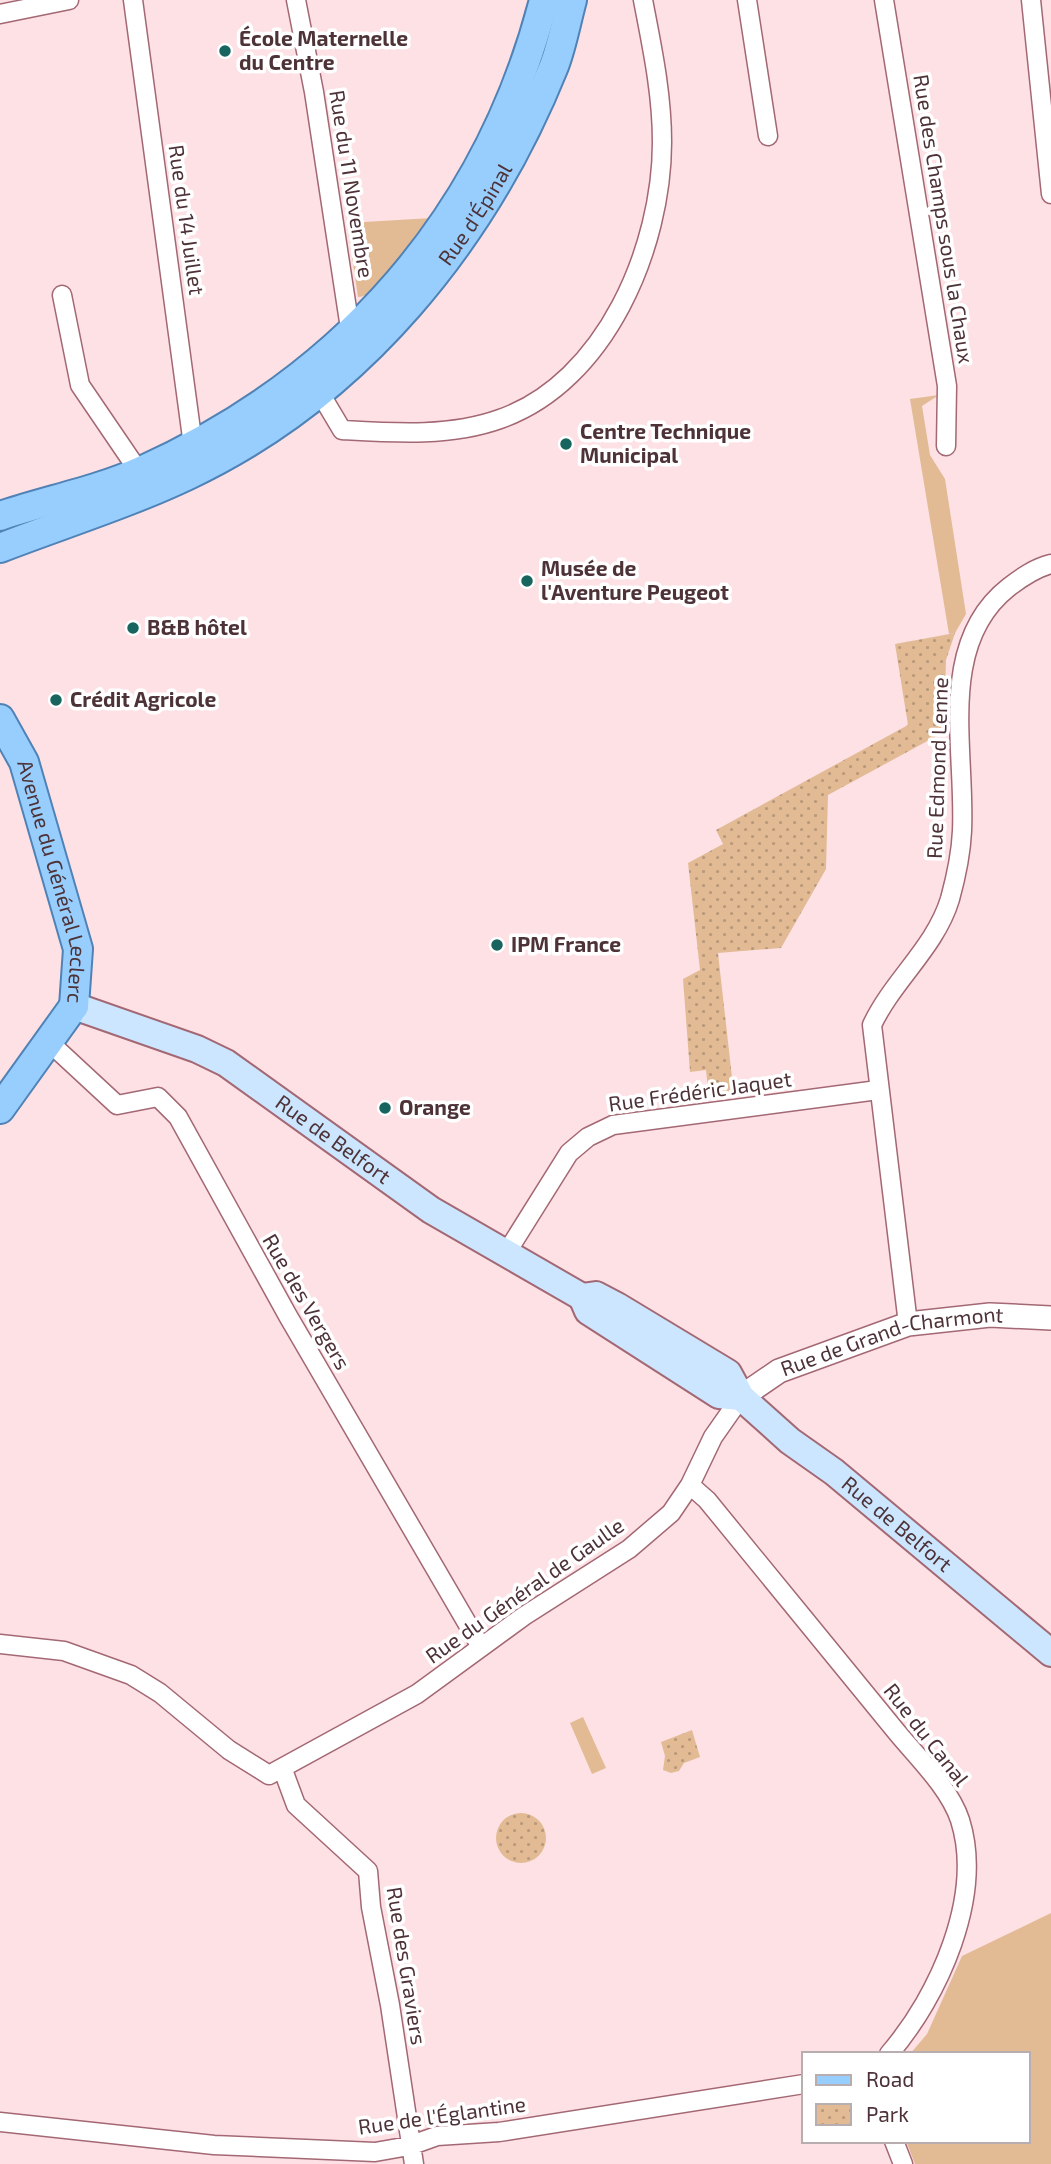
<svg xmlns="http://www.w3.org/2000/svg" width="1051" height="2164" viewBox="0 0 1051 2164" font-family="'Exo 2',sans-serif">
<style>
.grass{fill:#e2bb95}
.park{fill:url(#park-dots)}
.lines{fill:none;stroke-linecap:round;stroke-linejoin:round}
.minor-casing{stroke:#a36873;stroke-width:21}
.tertiary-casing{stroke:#a36873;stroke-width:26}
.secondary-casing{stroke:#a36873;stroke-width:30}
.primary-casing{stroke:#5082b6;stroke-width:32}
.minor{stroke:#fff;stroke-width:18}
.tertiary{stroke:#fff;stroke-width:23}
.secondary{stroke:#cbe6fe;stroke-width:26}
.primary{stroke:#97cefd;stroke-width:28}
.poi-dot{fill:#18645e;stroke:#fff;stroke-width:2.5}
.labels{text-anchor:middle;stroke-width:7;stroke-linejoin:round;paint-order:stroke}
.poi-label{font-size:21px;font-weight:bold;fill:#4d3237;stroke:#fff;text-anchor:start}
.street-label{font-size:21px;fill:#4d3237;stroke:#fff}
</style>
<defs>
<pattern id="park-dots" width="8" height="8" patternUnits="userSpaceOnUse" patternTransform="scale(1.75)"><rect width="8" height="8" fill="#e2bb95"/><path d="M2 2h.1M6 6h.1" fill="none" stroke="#b9997a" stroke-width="1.8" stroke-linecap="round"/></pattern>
</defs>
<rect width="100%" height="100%" fill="#fde1e5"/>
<!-- grass -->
<path class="grass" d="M432,218C419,235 379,298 358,297L347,223Z
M939,395L922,406L930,455L945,479L966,614L955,633L949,634L910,399Z
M583,1717L606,1768L592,1774L570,1723Z
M1051,1913V2164H915L906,2141H1028V2054H910L927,2034L962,1956Z"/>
<!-- park -->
<path class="park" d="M955,633L946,660L944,732L828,795L826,869L781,948L718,953L734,1095L709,1098L706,1070L690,1072L683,979L700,970L688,863L723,844L716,830L908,725L895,644Z
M692,1730L700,1757L684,1763L679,1771L671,1773L663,1770L665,1756L661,1742Z
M496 1838a25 25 0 1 1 50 0a25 25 0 1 1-50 0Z"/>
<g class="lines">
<!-- minor casing -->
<g class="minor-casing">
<path id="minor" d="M133,0L193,445
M296,0L314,92L351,335
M747,0L768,136
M884,0L947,386L946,446
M1031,0L1051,194
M0,14L69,0
M62,295L80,385L144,479
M314,383L342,430C394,433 450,437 500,419C606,382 662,247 662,142C662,93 652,47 643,0
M49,1042L117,1105L158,1097L178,1117L288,1316L481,1647
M507,1252L569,1153L588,1137L613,1125L878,1090
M908,1324L872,1025C893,980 935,948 950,899C956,877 961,854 962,831C966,750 936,644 1009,587C1022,577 1035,568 1051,564
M690,1485L707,1500C769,1577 833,1653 895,1730C916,1756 949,1787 960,1820C984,1896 939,1996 889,2054
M0,1644L64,1651L131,1675L160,1693L229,1750L269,1775L417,1694L524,1616L629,1549L671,1513L690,1485L713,1437L741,1397
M283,1770L296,1805L368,1871L371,1907L390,2005L414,2164
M0,2122L214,2145L375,2152L409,2146L437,2136L499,2132L804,2084
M894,2141L903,2164"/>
</g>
<!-- tertiary casing -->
<g class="tertiary-casing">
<g id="tertiary">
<path id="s1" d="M741,1397L779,1371L908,1324L990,1315L1051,1318"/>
</g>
</g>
<!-- secondary casing -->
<g class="secondary-casing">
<g id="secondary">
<path id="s2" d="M74,1006L197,1049L226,1063L431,1210L582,1297"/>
<path id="s3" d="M582,1297L596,1295L617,1306L728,1373L741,1397L790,1441L834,1472L1051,1653"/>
<path d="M582,1297L588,1311L719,1395L741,1397"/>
</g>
</g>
<!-- primary casing -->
<g class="primary-casing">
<g id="primary">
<path d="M0,516C47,500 96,491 141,471C345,379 488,217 544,0"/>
<path id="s4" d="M0,548C62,524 127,504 188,475C359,394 484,240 554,66C562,45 566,22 572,0"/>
<path id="s5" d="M0,719L24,762L78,949L74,1006"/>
<path d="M0,1109L74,1006"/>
</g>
</g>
<!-- minor -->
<use href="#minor" class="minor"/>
<!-- tertiary -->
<use href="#tertiary" class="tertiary"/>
<!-- secondary -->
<use href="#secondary" class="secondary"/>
<!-- primary -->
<use href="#primary" class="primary"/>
</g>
<!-- markers -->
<g class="poi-dot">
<circle cx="225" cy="51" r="7"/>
<circle cx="566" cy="444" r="7"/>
<circle cx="527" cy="581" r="7"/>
<circle cx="133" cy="628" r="7"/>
<circle cx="56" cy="700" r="7"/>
<circle cx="497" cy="945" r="7"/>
<circle cx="385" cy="1108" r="7"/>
</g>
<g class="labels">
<!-- poi labels -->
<g class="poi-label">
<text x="239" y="46">École Maternelle<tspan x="239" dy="24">du Centre</tspan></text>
<text x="580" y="439">Centre Technique<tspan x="580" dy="24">Municipal</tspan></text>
<text x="541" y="576">Musée de<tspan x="541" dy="24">l'Aventure Peugeot</tspan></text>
<text x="147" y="635">B&amp;B hôtel</text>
<text x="70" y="707">Crédit Agricole</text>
<text x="511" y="952">IPM France</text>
<text x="399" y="1115">Orange</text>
</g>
<!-- street labels -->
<g class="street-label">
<text transform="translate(351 184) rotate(81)" y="7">Rue du 11 Novembre</text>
<text dy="7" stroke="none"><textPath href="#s4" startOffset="595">Rue d'Épinal</textPath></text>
<text transform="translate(943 219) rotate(81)" y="7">Rue des Champs sous la Chaux</text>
<text transform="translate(186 220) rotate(82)" y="7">Rue du 14 Juillet</text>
<text transform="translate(938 768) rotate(-88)" y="7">Rue Edmond Lenne</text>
<text dy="7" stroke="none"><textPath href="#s5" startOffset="173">Avenue du Général Leclerc</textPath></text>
<text transform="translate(700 1092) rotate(-8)" y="7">Rue Frédéric Jaquet</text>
<text dy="7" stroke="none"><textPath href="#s2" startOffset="294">Rue de Belfort</textPath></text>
<text transform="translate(306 1302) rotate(60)" y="7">Rue des Vergers</text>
<text dy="7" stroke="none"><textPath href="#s1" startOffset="164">Rue de Grand-Charmont</textPath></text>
<text dy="7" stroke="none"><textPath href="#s3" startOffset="396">Rue de Belfort</textPath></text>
<text transform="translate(525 1591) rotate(-35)" y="7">Rue du Général de Gaulle</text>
<text transform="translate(926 1735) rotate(52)" y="7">Rue du Canal</text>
<text transform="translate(406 1966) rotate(81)" y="7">Rue des Graviers</text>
<text transform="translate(442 2116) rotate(-8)" y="7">Rue de l'Églantine</text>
</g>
</g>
<!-- legend -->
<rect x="802" y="2052" width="228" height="91" fill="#ffffff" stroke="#b8adaf" stroke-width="2"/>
<rect x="816" y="2075" width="35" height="10" fill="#97cefd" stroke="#b8adaf" stroke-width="2"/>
<text x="866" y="2087" font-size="21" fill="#4d3237">Road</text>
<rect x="816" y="2104" width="35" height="21" fill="url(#park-dots)" stroke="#b8adaf" stroke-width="2"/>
<text x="866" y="2122" font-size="21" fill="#4d3237">Park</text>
</svg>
